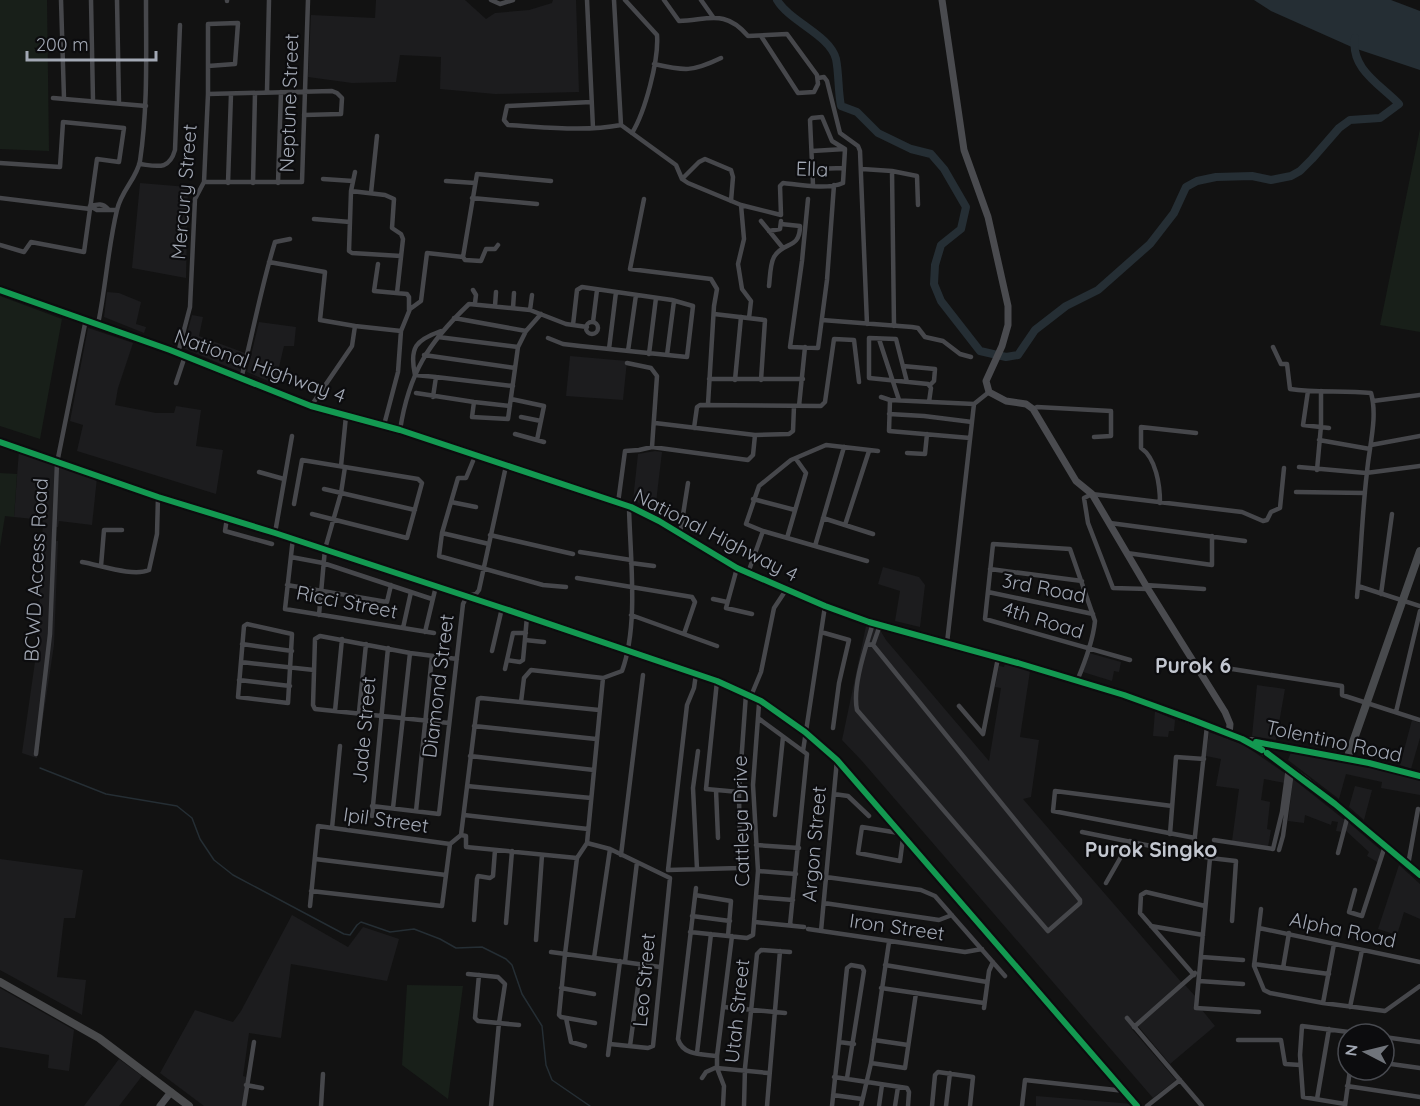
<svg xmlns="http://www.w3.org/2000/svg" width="1420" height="1106" viewBox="0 0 1420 1106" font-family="Quicksand,sans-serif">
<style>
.built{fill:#1c1c1e}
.green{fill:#181f19}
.water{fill:#252e34}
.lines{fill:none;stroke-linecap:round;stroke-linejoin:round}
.stream{stroke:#252e34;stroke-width:1.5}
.river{stroke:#252e34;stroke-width:8}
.street{stroke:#46474b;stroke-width:4.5}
.secondary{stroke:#4a4b4f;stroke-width:7}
.primary{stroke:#484a4d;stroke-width:8}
.highway{stroke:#494a4c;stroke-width:8}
.cycleway-casing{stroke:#0c0c0e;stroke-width:10}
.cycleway{stroke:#139951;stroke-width:6}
.labels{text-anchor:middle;stroke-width:4.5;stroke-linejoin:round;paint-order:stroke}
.street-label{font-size:20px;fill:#a2a8b4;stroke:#0c0c0e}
.neighbourhood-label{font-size:21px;font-weight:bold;fill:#c3c7d0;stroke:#0c0c0e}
</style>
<rect width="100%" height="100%" fill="#121212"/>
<!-- built -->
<path class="built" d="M376,0H465L486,19L495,13L529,10L552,3L553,0H576L579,92L495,94L440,89L441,57L400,55L396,82L352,83L308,77L311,15L375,18Z
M140,183L188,187L186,278L132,268Z
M107,292L119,293L141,302L136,324L146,327L144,333L104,317Z
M192,315L203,317L199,336L245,353L240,372L183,348Z
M259,322L296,327L294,346H284L275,384L247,372Z
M88,328L133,343L118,388L115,405L156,413H174L176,406L201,410L196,446L223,450L216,494L77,451L83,425L70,421Z
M570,356L627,361L623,400L566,396Z
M19,450L43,461L97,478L92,525L59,521L58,527H56L55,541H58L54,645L37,758L22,753L38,641L43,520L14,517Z
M655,451L662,452L655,511L633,500L638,454Z
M883,567L919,577L925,585L920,627L895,621L900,591L878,584Z
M866,626L880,630L886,640L989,761L1001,688L995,687L999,666L1004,667L1005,664L1030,671L1020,737L1039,740L1031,797L1023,799L1182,983L1131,1028L1176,1080L1153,1098L862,761L842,740Z
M1089,653L1121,662L1119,672L1114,671L1112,681L1083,672Z
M1257,685L1285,689L1276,740L1252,736Z
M1155,711L1175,720L1174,731H1169L1168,737L1153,736Z
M1412,720L1420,723V738L1411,769L1400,765Z
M1209,732L1244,745L1286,774L1285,783L1264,779L1261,800L1270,802L1267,829L1271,830L1268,847L1232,841L1239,789L1216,786L1221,759L1206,756Z
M1291,752L1361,764L1420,780V795L1381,788L1382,782L1346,774L1339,799L1288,760Z
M1293,779L1346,821L1342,832L1336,831L1338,822L1332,821L1331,825L1305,815L1304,823L1288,821Z
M1355,786L1372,790L1364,820L1349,807Z
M1348,822L1383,852L1379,863L1367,856L1369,852L1345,830Z
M0,859L83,870L75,918H64L57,977L86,980L82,1015L0,970Z
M1399,865L1420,884V919L1404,912L1397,935L1378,929Z
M292,915L348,947L363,927L399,939L387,981L291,964L281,1038L249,1033L243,1076L246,1077L243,1106H204L160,1073L195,1010L233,1022L241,1011Z
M1185,985L1195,996L1194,1009L1202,1010L1215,1026L1170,1064L1138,1026Z
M0,988L74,1030L69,1071L48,1068L49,1055L0,1047Z
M119,1059L142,1076L119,1106H84Z
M1036,1096L1133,1104L1134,1106H1036Z"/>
<!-- green -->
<path class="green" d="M0,0H47L49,151L0,149Z
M1420,129V332L1380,325Z
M0,296L62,319L40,439L0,426Z
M0,473L17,474L14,517L5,516L0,547Z
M407,985L463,986L448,1099L402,1065Z"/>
<!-- water -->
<path class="water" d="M1254,0H1391L1420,11V70L1354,48L1271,11Z"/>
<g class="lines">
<!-- stream -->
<path class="stream" d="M40,768L106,794L177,806L192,818L200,839L214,860L233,875L344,934L350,935L357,925L361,922L390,932L414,929L440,939L456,948L482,947L506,959L512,965L522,994L542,1026L546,1065L552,1080L590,1106"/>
<!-- river -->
<path class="river" d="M777,0C790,22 830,35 836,59C839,74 838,91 841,106L857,112L878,133L911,149L931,154L944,169L966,207L961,229L941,245L935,265L934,284L941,301L980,351L1006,357L1018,355L1035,330L1066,306L1098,290L1150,244L1174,213L1186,187L1197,181L1216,177L1252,176L1271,180L1291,176L1300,171L1312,159L1339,128L1350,120L1380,118L1399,104C1381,85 1350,69 1355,38"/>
<!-- street -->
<path class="street" d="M61,0L64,98
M91,0L93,100
M117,0L119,103
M227,0V1
M491,0L500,4L513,0
M587,0L593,128
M614,0L621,125L676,165L682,179L688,183L741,205L781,215L780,186L783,183C801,185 827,190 843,183L845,149L832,141L822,117L812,118L810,120L813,185
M625,0L657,35C659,60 645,112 632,133
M664,0L679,21C709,20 725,9 748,36L787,34L817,75L818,84L814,92L798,93L761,36
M701,0L713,17
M654,64C685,71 692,72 721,58
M818,78L824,77L827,81L840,133L858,146L860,151L867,324
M267,91L269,0
M208,94V24L238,23L235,64L208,66
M53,98L146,106
M591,102L507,106L504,120L508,125C545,127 584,132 621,125
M812,151L845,149
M0,163L60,167L63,122L124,128L119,162L97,159L84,252L31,242L24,252L0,245
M139,164C157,166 169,171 175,150L180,25
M813,169L844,168
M862,169L892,171L917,176L918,205
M892,171L894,326
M355,172L351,191L349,251L352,253L401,256
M323,179L353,181
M682,179L699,162L705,159L731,170L733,177L731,201
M446,181L475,183
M204,182H302L308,0
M228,183L231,94
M253,183L255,93
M278,183L281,92
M351,191L385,195L394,199L392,228L401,234L403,239L397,293
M371,193L377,136
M0,198L90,209
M472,198L537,204
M644,199L630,269L711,279L717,289L714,306L708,404
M808,199L802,261L790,347L818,348L827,280L834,185
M741,205L744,239L738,264L742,289L751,301L749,318
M108,209C103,203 98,204 90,206L97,210H117
M314,219L350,222
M761,221L783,248
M769,231L780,229L781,221
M463,257L465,260L481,261L486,249H495L498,245
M269,262L325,272L320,320L355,326
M378,264L374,291L407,294L409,297V310
M769,286C770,278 770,264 774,257C783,241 800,250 800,226L781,224
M473,290L476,295L475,303
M495,306L496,292
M513,308L514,293
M530,310L532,295
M714,314L765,320L761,380
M454,318L526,331
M822,320L912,327L918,328L925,337L943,341L960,354L971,357
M593,322L597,290
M586 328a6 6 0 1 1 12 0a6 6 0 1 1-12 0Z
M98,324C106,286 108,247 117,210C121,191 137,178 140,161C148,107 146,54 146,0
M438,337L518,347
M548,338L563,344L580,346L687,357L693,306L672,300L582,287L577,290L573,325
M879,339L899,400
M1273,347L1281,364H1287L1290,389C1317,393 1344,390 1371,393C1378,417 1369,447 1367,472C1362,513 1361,556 1357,597
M609,349L616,292
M628,351L636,295
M178,353L190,307L195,199L204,182L208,94L332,91L337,93L342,98L341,114L304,115
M649,354L656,298
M424,355L515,368
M667,355L674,301
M627,363L651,368L657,376L652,447
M903,366L935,369L934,381L930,385
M436,377L513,386
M241,379C253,333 261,287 275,242L290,239
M709,379H803
M735,380L741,317
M907,382L896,339L869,338V378L928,384L931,388L929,402
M176,383L185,356
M1308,391L1303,425L1329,428
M416,393L474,402L510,406
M433,397L436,377L415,375C409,347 416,340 441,331
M881,397L890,400L974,404L989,392
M511,399L544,406L537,440
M890,400L889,431L970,438
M1373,401L1420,395
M474,402L472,417L508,419L518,347L526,331L541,314
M311,406L352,346L355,326L401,331L410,309L421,301L427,253L463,257L477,174L551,181
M799,406L805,347
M1033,409L1037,407L1111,411V436L1094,437
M889,414L924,416L972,422
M521,417L541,421
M655,423L755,435L789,434L793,431L794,406
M384,425L398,372L401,331
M694,428L697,407L700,405L821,406L825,402L834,339L854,340L859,382
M400,430C409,373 428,343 469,304L530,310L566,324L587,327
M515,434L544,442
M1319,440L1370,449
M0,442L158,497L275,533L502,608L717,681L761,701L805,732L837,760L1137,1106
M1371,445L1420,436
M907,453L925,454L927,434
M473,461L466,478H458L442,533L439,556L543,585L566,587
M341,466L346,416
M1299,467L1366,473L1420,466
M1317,470L1321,426V391
M259,472L284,479
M324,489L415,510
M1296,492L1365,493
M753,499L795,510
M451,502L476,507
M618,503L625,451L639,450L652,447L748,460L753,455L755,435
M1160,503C1160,485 1156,458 1141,448V427L1196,433
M294,504L302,460L418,479L422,483L407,538L312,514
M227,518L225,531L272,544
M823,518L873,534
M1110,523L1245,541
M845,525L869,451
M275,533L292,436
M442,533L489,544
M680,534L688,483
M490,535L573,554
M293,538L285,609L434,633
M787,538L806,473L796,459
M815,546L844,447
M580,552L631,560
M1127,553L1212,565V536
M291,557L323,563L432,599
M867,561L763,531L746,524L759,486L791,460L826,445L878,451
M82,562C100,565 133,577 149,570L157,534L158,497
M631,563L654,566
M101,566L104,530H122
M737,568L726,608L752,614
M990,569L1082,581
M748,573L763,531
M577,578L692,597L695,602L684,634
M287,585L387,602L391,585
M1146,585L1204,589
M1358,586L1420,606
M1148,589L1113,588L1088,523L1084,498L1092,494L1242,512L1263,521L1267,520L1271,512L1280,508L1284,468
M988,592L1093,614
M1381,594L1392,514
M713,599L727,602
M319,615L325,549L341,493L345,467
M631,615L717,646
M247,624L292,634L288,703L238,697L244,626Z
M403,628L411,592
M425,632L436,586
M821,632L849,640L839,683L833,728
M525,640L544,642
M947,643L974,404
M242,644L292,651
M867,644L873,645L1080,900V903L1048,931L857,710C852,686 866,647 873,623
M873,645L880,625
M492,651L502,608
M507,660L520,662L523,660L527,617
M241,662L314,670
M505,669L513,633H526
M1232,669L1342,686V695L1420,720
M696,674L694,688L687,705L668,870L740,868L739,792L746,694
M239,680L290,686
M717,681L706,789L739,792
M1077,681C1085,662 1093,641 1095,621L1070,549L993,544L985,619L1130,660
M751,696L761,672L774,608L786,590
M521,702L524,678L531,670L603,678L622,671C639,625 630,556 629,507
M959,706L983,734L998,658
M335,711L342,639
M359,712L366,644
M1396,712L1420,611
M758,718L807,754L790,925
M449,723L315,709L313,705L315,639L320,636L410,653L457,659
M474,726L596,739
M803,751L825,606
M36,754L50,634L57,463L86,319
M470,756L594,770
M467,786L591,798
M716,790L718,838
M834,794L848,796L869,816
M372,806L439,814L463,604L467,596L476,594L479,590L506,466
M1172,806L1055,791L1053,811L1195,838
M393,808L410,653
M416,811L432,656
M464,815L588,829
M775,815L783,737
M372,816L388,648
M332,828L340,746
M1082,832L1210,858L1236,861L1232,921
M899,833L862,827L858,853L900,861L903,838
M1170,834L1176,757L1204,759
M461,835L466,836V847L577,858
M1214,840L1273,849L1282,812L1288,768
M587,843L610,849L670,878L653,1046L648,1048L610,1044
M756,845L799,848
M1279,850L1283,836L1292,771
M1338,853L1348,815
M1193,854L1207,726
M621,855L643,675
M1210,858L1196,1008L1259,1012
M315,859L446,875
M1408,865L1418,809
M697,869L693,788L698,751
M758,871L796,874
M826,877L921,890L935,896L1005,976
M1106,883L1130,841
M696,888L678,1039C683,1056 702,1054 717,1056
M1355,890L1349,912L1362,916L1385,846
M311,891L442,906L450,844L461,835L478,699L481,698L599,710
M695,895L731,901L728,936
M757,897L793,900
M824,903L939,920L952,915
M310,906L318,826L450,844
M1261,909L1254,966L1264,990L1270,993L1323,1003L1385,1011L1420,986
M692,916L730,921
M474,920L477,879L478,876L490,878L493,876L495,850
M755,922L804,927
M506,923L512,851
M1151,926L1203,935
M1259,928L1420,962
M808,929L965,952L982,949
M821,931L837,760
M690,932L747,938L753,935L758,871L753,785L759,704
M536,940L542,855
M551,952L660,967
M1202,957L1243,960
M594,958L610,849
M625,962L637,862
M1254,964L1329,974
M885,965L987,982
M1283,968L1289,933
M468,974L498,977L505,984L499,1023L491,1106
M479,975L475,1018L478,1021L519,1025
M1194,975L1140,913L1141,895L1146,892L1205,906
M1199,981L1243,984
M561,988L594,994
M881,988L984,1003
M1323,1003L1334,944
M723,1007L785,1013
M1350,1007L1362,950
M984,1008L989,971L993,962
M566,1018L571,1042L585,1046
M1127,1018L1202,1106
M595,1023L561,1017L559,1015L565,954L577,858L587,843L603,678
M1134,1027L1195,973
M1384,1037L1420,1042
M874,1040L908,1045
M1238,1040H1281L1285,1064L1300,1065
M839,1042L854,1044
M630,1046L641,964
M697,1053L711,934
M608,1055L620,961
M871,1063L905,1068L916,993
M1384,1063L1420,1068
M717,1068L768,1073
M834,1077L907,1088L909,1092L908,1106
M702,1078L706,1072L717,1067
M246,1085L262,1088
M1347,1086L1420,1097
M833,1095L862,1099
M1317,1099L1329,1029
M1345,1104L1303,1097L1300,1055L1302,1026L1364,1034
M244,1106L254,1042
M321,1106L323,1074
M723,1106L724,1086L717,1068V1056L732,936
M744,1106L745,1068L757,954L761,950L790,952
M767,1106L780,951
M832,1106L847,968L851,965L862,967L864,971L847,1078
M861,1106L871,1063L889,942
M879,1106L882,1085
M895,1106L898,1087
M932,1106L935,1075L938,1072L973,1077L970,1106
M946,1106L950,1073
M1022,1106L1025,1080L1125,1091
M1147,1106L1180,1080
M1345,1106L1350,1070"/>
<!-- secondary -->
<path class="secondary" d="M942,0L964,150L988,217L1008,306V325L1002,346L986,381L989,392L1006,401L1026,404L1033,409L1076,481L1092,494L1148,589L1225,712L1230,724L1229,735
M160,1106L171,1092"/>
<!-- primary -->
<path class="primary" d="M0,290L170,350L311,406L400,430L631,507L659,521L737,568L825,606L869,622L1018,663L1124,695L1242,739L1262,750L1305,780L1420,875
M1251,741L1369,763L1420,776
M1347,759L1420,551"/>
<!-- highway -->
<path class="highway" d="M0,982L99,1038L189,1106"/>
<!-- cycleway casing -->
<g class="cycleway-casing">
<path id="cycleway" d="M0,290L170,350L311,406L400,430L631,507L659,521L737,568L825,606L869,622L1018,663L1124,695L1193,720L1242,739L1262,750
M0,442L158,497L275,533L502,608L717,681L761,701L805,732L837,760L1137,1106
M1256,742L1369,763L1420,776
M1267,753L1335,804L1420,875"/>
</g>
<!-- cycleway -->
<use href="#cycleway" class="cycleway"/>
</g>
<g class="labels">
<!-- street labels -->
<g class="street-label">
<text transform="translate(289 103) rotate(-88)" y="7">Neptune Street</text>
<text transform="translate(812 169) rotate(2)" y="7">Ella</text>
<text transform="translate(184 192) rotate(-85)" y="7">Mercury Street</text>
<text transform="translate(260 366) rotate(20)" y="7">National Highway 4</text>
<text transform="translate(716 535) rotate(27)" y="7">National Highway 4</text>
<text transform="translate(36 570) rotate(-87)" y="7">BCWD Access Road</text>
<text transform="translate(1044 588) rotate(11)" y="7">3rd Road</text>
<text transform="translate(347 602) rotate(11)" y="7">Ricci Street</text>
<text transform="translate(1043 620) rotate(17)" y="7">4th Road</text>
<text transform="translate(438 686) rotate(-83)" y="7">Diamond Street</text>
<text transform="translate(364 730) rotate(-85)" y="7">Jade Street</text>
<text transform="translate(1334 741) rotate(12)" y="7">Tolentino Road</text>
<text transform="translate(386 820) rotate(8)" y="7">Ipil Street</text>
<text transform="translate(741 821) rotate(-91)" y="7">Cattleya Drive</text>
<text transform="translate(814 844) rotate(-85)" y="7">Argon Street</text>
<text transform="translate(897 927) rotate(8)" y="7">Iron Street</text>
<text transform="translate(1343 930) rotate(12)" y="7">Alpha Road</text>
<text transform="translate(644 980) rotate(-85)" y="7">Leo Street</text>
<text transform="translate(737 1011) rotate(-84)" y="7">Utah Street</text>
</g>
<!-- neighbourhood labels -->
<g class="neighbourhood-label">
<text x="1193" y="673">Purok 6</text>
<text x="1151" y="857">Purok Singko</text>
</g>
</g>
<!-- north arrow -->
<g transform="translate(1366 1052) rotate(277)"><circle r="28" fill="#0c0c0e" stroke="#484a50" stroke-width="1.5"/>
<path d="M0-4.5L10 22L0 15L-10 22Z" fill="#70747b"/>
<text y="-9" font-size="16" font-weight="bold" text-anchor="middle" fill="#a2a8b4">N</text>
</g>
<!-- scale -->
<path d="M27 51v9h129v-9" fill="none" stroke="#a2a8b4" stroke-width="3"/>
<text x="36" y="51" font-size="18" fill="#a2a8b4" stroke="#0c0c0e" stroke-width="4.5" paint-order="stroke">200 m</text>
</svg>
